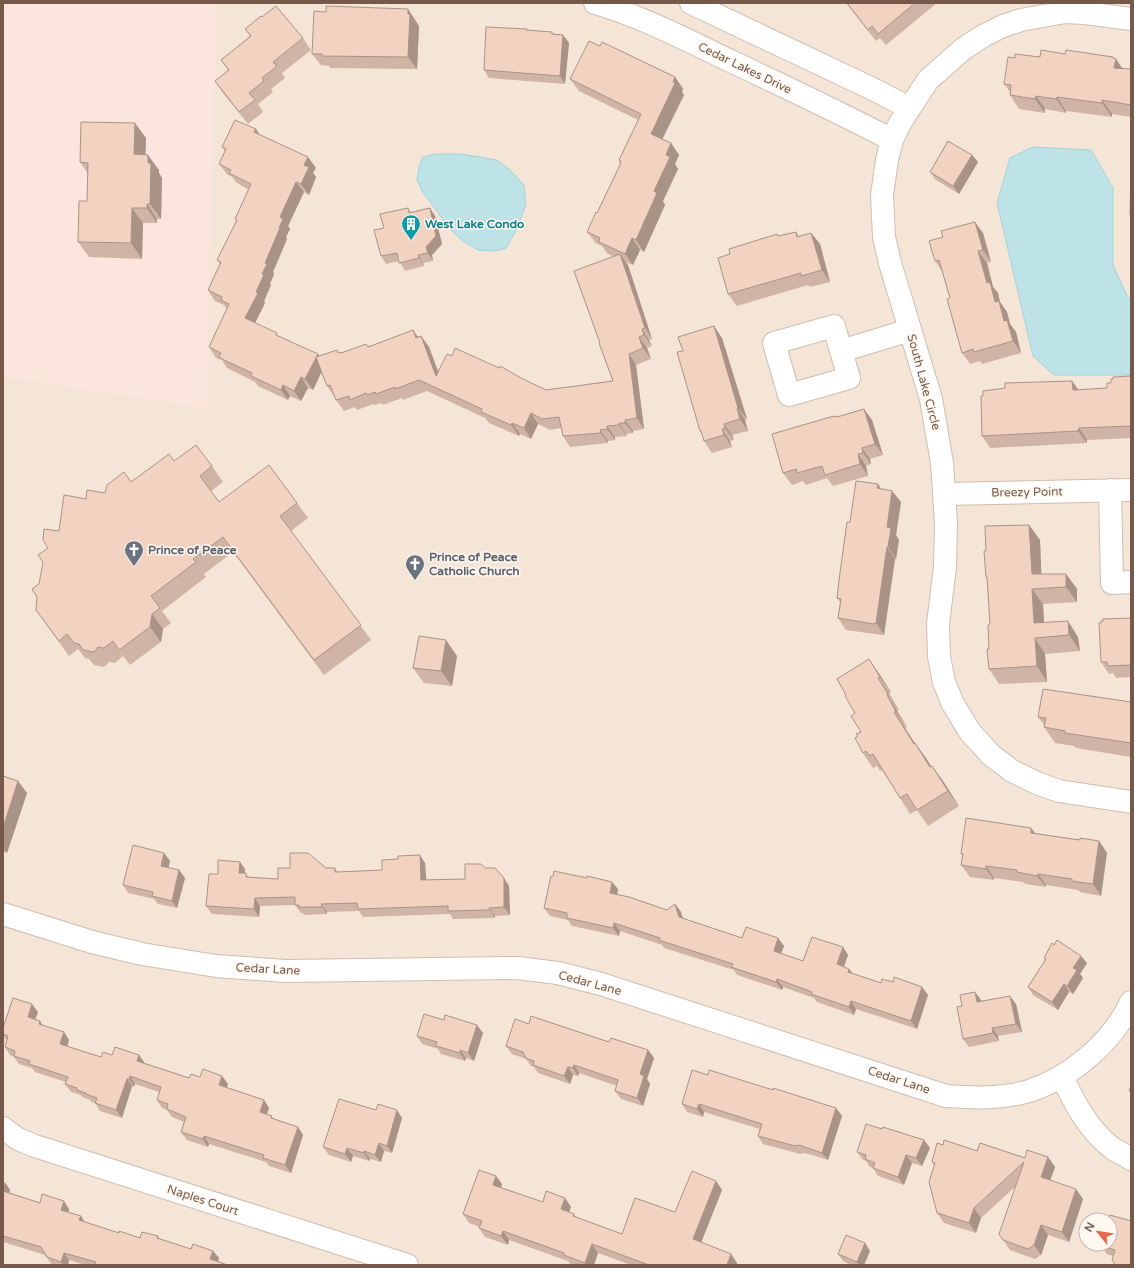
<svg xmlns="http://www.w3.org/2000/svg" width="1134" height="1268" viewBox="0 0 1134 1268" font-family="'Varela Round',sans-serif">
<style>
.residential{fill:#f4e5d7;fill-rule:evenodd}
.commercial{fill:#fce5dd}
.water{fill:#bde3e7;stroke:#a3d3d8}
.lines{fill:none;stroke-linecap:round;stroke-linejoin:round}
.minor-casing{stroke:#d1bdb1;stroke-width:24}
.minor{stroke:#fff;stroke-width:22}
.wall{fill:#d0b5a6}
.shaded-wall{fill:#a99387}
.building{fill:#f2d2c1;stroke:#a99387}
.labels{text-anchor:middle;stroke-width:3;stroke-linejoin:round;paint-order:stroke}
.street-label{font-size:12px;fill:#77594c;stroke:#fff8f0}
.culture-label{font-size:12px;font-weight:bold;fill:#0d838f;stroke:#fff8f0;text-anchor:start}
.worship-label{font-size:12px;font-weight:bold;fill:#5b616d;stroke:#fff8f0;text-anchor:start}
</style>
<rect width="100%" height="100%" fill="#fcf4e9"/>
<!-- residential -->
<path class="residential" d="M3,3H1131V1265H3ZM1086,1220H1110V1244H1086Z"/>
<!-- commercial -->
<path class="commercial" d="M3,3H216L206,408L3,377Z"/>
<!-- water -->
<path class="water" d="M1033,147L1091,150L1113,188V265L1128,298H1131V375H1054L1033,356L997,203L1010,158Z
M436,154H461L497,160L509,169L524,185L526,204L517,229L506,248L496,251L478,250L463,241L450,229L422,191L417,180L419,167L423,157Z"/>
<g class="lines">
<!-- minor casing -->
<g class="minor-casing">
<path id="minor" d="M595,3C644,17 690,42 737,64C789,89 841,113 892,140
M691,3L877,91L909,108
M1131,19L1085,13L1065,12L1021,20L1003,26L983,36L963,49L928,80L900,123L892,140L887,160L882,195L884,237L890,263L931,399L942,463L946,523L945,567L938,624L939,657L944,682L953,704L970,732L991,755L1012,771L1039,784L1059,791L1131,802
M841,351L834,326L774,343L789,395L849,378L841,351L910,330
M1110,490L1112,583L1131,582
M945,494L1131,490
M3,914L92,942L142,954L216,966L285,971L518,968L558,973L601,984L946,1096C974,1098 1002,1099 1029,1091C1070,1078 1113,1042 1131,1002
M1062,1076C1074,1103 1088,1129 1112,1148C1118,1152 1125,1155 1131,1159
M3,1128L18,1139L35,1146L407,1265"/>
</g>
<!-- minor -->
<use href="#minor" class="minor"/>
</g>
<!-- wall -->
<path class="wall" d="M846,3H937L886,45L880,38L876,41Z
M408,9L419,26L417,69L330,68L329,66L321,65L312,54L326,12Z
M262,17L303,38L311,50L282,73L285,78L271,89L273,92L258,104L263,112L248,124L223,93L215,81L228,70L221,60L250,36L245,29Z
M527,29L528,30L563,35L569,43L565,84L489,78L484,70Z
M600,46L675,77L683,89L682,92L684,95L662,139L671,143L679,155L675,164L678,169L663,201L665,205L644,252L640,250L633,265L625,262L628,265L652,339L649,340L652,346L647,348L651,359L636,365L644,429L633,431V433L626,434L627,436L615,437V440L608,441V443L570,447L563,436L561,428L550,430L538,424L531,439L520,434L519,436L489,423L485,418L427,391L403,400L402,398L383,405L382,403L374,405L373,404L357,410L355,407L344,411L336,400L335,397L327,386L321,372L313,390L308,388L301,401L290,396L288,400L258,386L255,382L227,368L222,360L216,358L209,347L227,309L224,305L215,301L208,290L220,264L217,260L236,221L235,219L249,190L237,183L232,177L227,174L219,164L225,151L222,147L259,135L316,168L313,173L316,177L309,195L304,192L288,226L290,229L286,237L287,239L273,272L274,274L270,284L271,285L264,301L265,303L255,323L279,336L319,356L340,352L341,353L368,346L418,337L421,336L429,347L438,372L452,356L521,378L546,390L613,381L600,343L614,257L607,253L602,246L596,243L587,232L597,213L620,164L619,160L638,120L579,91L570,79Z
M1065,54L1113,57L1114,59H1116L1123,69H1131V117L1112,114V117L1066,111V113L1045,109V113L1019,109L1010,95V92L1004,84L1015,58L1040,57Z
M146,138L145,155L159,170V173L162,178L161,219H157V223H143L142,259L89,257L78,242L87,201L88,174L80,162Z
M972,155L978,162L959,194L936,180L930,172Z
M408,208L411,212L430,208L435,216L442,244L432,255L433,261L423,263L424,266L405,271L399,261L386,264L381,256L384,228Z
M796,232L799,236L811,233L820,244L830,282L810,287L808,285L737,306L728,294L730,254L777,234L779,236Z
M983,233L991,262L987,263L993,287L998,293L1000,302L1007,312L1010,324L1016,332L1021,353L982,364L980,361L970,364L962,353L950,298L942,271L935,261Z
M722,338L747,419L745,420L748,431L732,435L734,440L730,441L732,447L712,453L704,441L702,435L700,431Z
M1131,376V438L1087,440V443L990,448L982,436L1072,381L1078,390L1107,388L1111,383Z
M864,409L872,420L883,455L870,459L871,464L866,466L868,476L833,486L827,478L806,485L803,481L792,485L783,473L837,417Z
M174,461L212,466L223,482L211,491L219,502L297,503L308,518L291,531L371,640L324,675L233,552L204,574L206,577L162,611L171,623L163,629L161,642L130,665L123,656L115,663L109,662L104,667L94,665L89,659L85,658L78,649L69,656L36,610L37,597L32,589L39,584L48,548L59,531L86,499L105,493L131,482Z
M878,484L881,489L892,491L901,502L896,535L899,540L896,559H895L884,635H882L846,630L838,618L840,602L837,598L850,522Z
M1029,525L1040,540L1041,574H1066L1077,589V602L1043,604L1044,623L1078,637L1080,651L1045,654L1047,682L999,684L989,669L990,624L988,580L986,577V551Z
M1131,618V677L1116,678L1113,673L1109,674L1101,662Z
M457,656L452,686L424,683L413,668Z
M880,675L891,692L889,694L899,710L897,711L907,727L905,728L915,744V743L931,766L943,781L959,806L928,826L917,810L910,814L900,798L882,770L880,771L877,766L873,768L863,753L858,736L861,732L855,713Z
M1131,702V757L1076,748L1074,746L1055,743L1044,727L1045,726L1038,717Z
M3,776L27,793L7,853L3,852Z
M1031,828L1035,833L1080,840L1099,841L1107,853L1101,896L1080,892L1078,890L1046,885V887L1025,884L1023,882L994,878V880L970,877L961,865L963,856L961,854Z
M164,853L170,861L168,868L179,870L185,878L177,908L158,904L154,899L128,893L123,885Z
M425,863L426,880L465,879L485,868L509,886L510,915L495,916V918L453,919L450,914L363,917L359,911L327,912V914L304,915L303,913H301L295,905L260,906L259,917L212,914L206,906L218,874L245,869V873L249,877L278,879L326,868H335L338,872L382,870Z
M618,889L617,895L667,910L675,904L681,912L682,918L742,938H778L784,946L781,954L803,961L848,955L844,967L849,969L853,974L881,983L893,982L922,987L928,995L917,1029L856,1009L854,1015L817,1002L814,998L783,987L782,990L737,975L734,970L664,948L662,945L620,931L619,936L572,926L568,920L550,916L544,908Z
M1044,958L1087,963L1080,974L1083,978L1073,994L1069,992L1058,1010L1033,995L1028,987L1045,960Z
M981,1000V1002L1016,1004L1022,1032L998,1036L999,1041L969,1047L963,1039Z
M38,1012L35,1019L43,1026L64,1032L69,1040L67,1046L101,1057L112,1055H139L144,1062V1063L189,1078L222,1076L228,1084L226,1088L264,1100L269,1108L267,1114L275,1119L298,1127L303,1135L291,1173L269,1166L266,1162L209,1144L208,1147L187,1140L181,1132L184,1122L172,1117L167,1110L162,1108L157,1100L159,1092L135,1084L134,1087L132,1086L122,1118L100,1111L95,1103L91,1102L90,1100L82,1097L81,1095L71,1092L65,1084L66,1082L35,1072L32,1068L19,1064L14,1057L10,1055L5,1047L7,1041L3,1036V1028Z
M529,1024L648,1050L654,1058L647,1079L650,1084L643,1106L621,1099L615,1091L617,1086L579,1073L578,1076L573,1075L570,1084L538,1073L534,1067L531,1066L526,1059L512,1054L506,1046Z
M483,1033L474,1061L466,1058L465,1061L441,1054L438,1049L422,1044L417,1036Z
M708,1075L773,1090L836,1108L842,1116L828,1160L805,1153L800,1154L763,1144L758,1136L760,1129L704,1112L703,1117L687,1112L682,1104Z
M376,1110L402,1118L392,1153L384,1151L381,1162L370,1159L369,1161L353,1156L351,1162L329,1155L323,1147Z
M882,1129L924,1140L930,1148L922,1166L912,1163L904,1185L878,1176L873,1168L870,1167L866,1161L863,1160L857,1152Z
M943,1145L977,1151L1025,1158L1048,1157L1055,1167L1050,1180L1083,1199L1069,1242L1048,1235L1041,1255L1035,1259L1010,1250L1003,1240L1016,1186L981,1218L976,1233L944,1223L937,1213L934,1165L932,1162Z
M496,1176L502,1184L501,1188L543,1202L565,1198L571,1207L569,1212L574,1214L576,1217L622,1234L675,1212L716,1181L722,1190L701,1242L737,1263V1265H631L598,1253L594,1265H573L570,1264L568,1261L509,1240L508,1245L485,1237L479,1228L480,1227L469,1223L463,1214Z
M3,1182L10,1190L9,1193L40,1203L69,1209L68,1212L85,1222L119,1233L140,1238L158,1236L160,1239L191,1249L213,1251L219,1258L218,1261L226,1265H85L69,1260L68,1265H52L45,1255L3,1242Z
M1131,1221L1113,1256L1107,1254L1101,1246Z
M865,1243L870,1251L864,1265H851L843,1261L838,1254Z"/>
<!-- shaded-wall -->
<path class="shaded-wall" d="M408,9L419,26L417,69L408,57Z
M563,35L569,43L565,84L560,76Z
M1113,57L1116,61V59L1125,73L1114,68L1113,58Z
M675,77L683,89L682,92L684,95L659,146L651,134Z
M1036,96L1045,109V113L1035,99Z
M1057,97L1066,111V113L1056,99Z
M1102,100L1112,114V117L1102,103Z
M135,123L146,138L145,170L134,154Z
M256,129L263,140L254,132Z
M671,143L679,155L675,164L678,169L663,201L665,205L644,252L636,240L654,191L666,155Z
M148,155L159,170V173L162,178L161,219L150,204L148,163Z
M972,155L978,162L959,194L953,186Z
M308,157L316,168L313,173L316,177L309,195L301,184L304,165Z
M296,182L304,192L288,226L290,229L286,237L287,239L273,272L274,274L270,284L271,285L264,301L265,303L252,329L245,318L262,274L265,263L279,228L280,217Z
M147,204L157,219V223L147,208Z
M132,208L143,223L142,259L131,243Z
M430,208L435,216L442,244L432,255L433,261L428,253L426,247Z
M975,222L983,233L991,262L983,250Z
M811,233L820,244L830,282L822,270Z
M632,238L640,250L633,265L625,254Z
M978,251L987,263L993,287L998,293L1000,302L1007,312L1010,324L1016,332L1021,353L1013,341L995,302L987,283Z
M620,254L628,265L652,339L645,328Z
M418,255L423,263L424,266L419,258Z
M714,326L722,338L747,419L738,408Z
M642,329L649,340L652,346L644,335Z
M413,330L421,341L416,338Z
M421,336L429,347L444,387L436,376Z
M639,337L647,348L651,359L643,348Z
M318,354L325,365L313,390L305,379Z
M629,354L636,365L644,429L637,418Z
M301,377L308,388L301,401L294,391Z
M1072,381L1080,392L1073,390Z
M283,385L290,396L288,400L281,390Z
M737,408L745,420L748,431L740,419Z
M864,409L872,420L883,455L875,444Z
M531,413L538,424L531,439L524,428Z
M625,420L633,431V433L625,423Z
M512,423L520,434L519,436L511,425Z
M619,423L626,434L627,436L619,425Z
M724,424L732,435L734,440L725,428Z
M607,426L615,437V440L607,429Z
M1079,428L1087,440V443L1078,431Z
M722,429L730,441L732,447L724,435Z
M600,430L608,441V443L601,433Z
M862,448L870,459L871,464L863,453Z
M858,454L866,466L868,476L860,464Z
M878,484L886,496L877,488Z
M892,491L901,502L896,535L899,540L896,559L888,547L887,527Z
M1029,525L1040,540L1042,589L1032,574Z
M887,547L895,559L884,635L876,623Z
M1066,574L1077,589V602L1066,587Z
M1032,589L1043,604L1045,638L1034,623Z
M152,614L163,629L161,642L150,627Z
M1068,621L1078,637L1080,651L1069,635Z
M1035,638L1045,654L1047,682L1037,666Z
M446,640L457,656L452,686L441,671Z
M869,659L880,675L891,692L880,677Z
M878,678L889,694L899,710L888,694Z
M887,695L907,727L896,712Z
M894,712L905,728L925,759L914,744Z
M915,743L926,758L941,782L930,767Z
M932,766L943,781L959,806L948,791Z
M18,781L27,793L7,853L3,848V828Z
M1031,828L1039,839L1031,833Z
M1099,841L1107,853L1101,896L1093,884Z
M164,853L170,861L167,874L161,866Z
M420,855L425,863L427,888L421,880Z
M240,862L245,869L244,880L239,873Z
M986,866L994,878V880L986,869Z
M179,870L185,878L177,908L172,901Z
M1038,874L1046,885V887L1037,876Z
M504,878L509,886L510,915L504,907Z
M612,882L618,889L616,901L610,893Z
M255,898L260,906L259,917L254,909Z
M321,904L327,912V914L322,907Z
M675,904L681,912L685,925L679,917Z
M489,908L495,916V918L490,910Z
M614,923L620,931L619,936L613,928Z
M778,938L784,946L779,959L774,951Z
M843,947L848,955L842,972L837,964Z
M1081,956L1087,963L1080,974L1083,978L1073,994L1067,986L1073,968Z
M849,969L855,976L848,972Z
M777,979L783,987L782,990L776,982Z
M1064,984L1069,992L1058,1010L1052,1002Z
M922,987L928,995L917,1029L911,1021Z
M975,992L981,1000L983,1010L977,1002Z
M1010,996L1016,1004L1022,1032L1016,1024Z
M851,1001L856,1009L854,1015L849,1007Z
M32,1004L38,1012L33,1025L28,1017Z
M40,1021L45,1029L39,1024Z
M477,1025L483,1033L474,1061L468,1053Z
M992,1028L998,1036L999,1041L993,1033Z
M64,1032L69,1040L66,1052L60,1044Z
M460,1050L466,1058L465,1061L460,1053Z
M648,1050L654,1058L647,1079L650,1084L643,1106L637,1098L640,1074Z
M139,1055L144,1062L142,1069L137,1061Z
M574,1065L579,1073L578,1076L573,1068Z
M568,1067L573,1075L570,1084L564,1076Z
M130,1076L135,1084L134,1087L129,1079Z
M222,1076L228,1084L225,1093L219,1085Z
M127,1079L132,1086L122,1118L116,1110Z
M264,1100L269,1108L265,1120L260,1112Z
M699,1104L704,1112L703,1117L697,1109Z
M836,1108L842,1116L828,1160L822,1153Z
M397,1110L402,1118L392,1153L387,1146Z
M298,1127L303,1135L291,1173L285,1165Z
M204,1136L209,1144L208,1147L203,1139Z
M924,1140L930,1148L922,1166L916,1158Z
M379,1143L384,1151L381,1162L375,1155Z
M347,1148L353,1156L351,1162L345,1154Z
M364,1151L370,1159L369,1161L364,1153Z
M906,1155L912,1163L904,1185L898,1177Z
M1048,1157L1055,1167L1048,1187L1041,1177Z
M496,1176L502,1184L499,1194L493,1185Z
M716,1181L722,1190L699,1248L693,1239Z
M5,1182L10,1190L8,1199L3,1192V1188Z
M1076,1189L1083,1199L1069,1242L1062,1232Z
M565,1198L571,1207L567,1218L561,1209Z
M64,1201L69,1209L67,1218L61,1210Z
M974,1208L981,1218L976,1233L969,1223Z
M81,1216L86,1224L79,1220Z
M1041,1225L1048,1235L1041,1255L1034,1245Z
M503,1231L509,1240L508,1245L501,1236Z
M865,1243L870,1251L864,1265H859L857,1262Z
M592,1244L598,1253L594,1265H587L585,1263Z
M213,1251L219,1258L217,1265L210,1259Z
M64,1253L69,1260L68,1265H63L61,1262Z
M731,1254L737,1263V1265H727Z"/>
<!-- building -->
<path class="building" d="M847,3H915L878,34L872,26L868,30Z
M276,6L303,38L273,62L277,66L262,78L264,81L249,93L255,100L239,112L215,81L229,70L221,60L251,36L245,29L261,16L262,17Z
M326,6L408,9V14H410L408,57L322,56V54H312L314,11L326,12Z
M486,27L527,29L526,30L552,32V34L563,35L560,76L484,70Z
M589,41L600,46L602,42L675,77L673,82L675,83L651,134L671,143L666,155L670,157L654,191L657,193L636,240L632,238L625,254L599,242L600,238L587,232L596,212L597,213L621,163H620L621,161L619,160L641,114L570,79Z
M1041,50L1065,54L1066,50L1113,57V58L1116,59L1114,68L1131,69V105L1102,100V103L1057,97L1056,99L1036,96L1035,99L1010,95L1011,85L1004,84L1008,57L1015,58V54L1040,57Z
M235,120L256,129L254,132L308,157L304,165L309,167L301,184L296,182L280,217L283,219L279,228H280L265,263L267,264L262,274L264,275L256,292L258,293L245,318L277,333L276,335L318,354L305,379L301,377L294,391L283,385L281,390L251,376L252,373L224,360L219,357L221,353L209,347L229,304L221,300L222,297L208,290L221,262L217,260L237,220L235,219L251,184L229,173L231,170L219,164L226,149L222,147Z
M81,122L135,123L134,154L148,155V163H151L150,204H147V208H132L131,243L78,242L79,201H87L88,163L80,162Z
M948,141L972,155L953,186L930,172Z
M1131,173V215H1130Z
M408,208L409,213L430,208L436,236L426,247L428,253L418,255L419,258L399,263L397,253L381,256L374,230L384,228L380,214Z
M975,222L983,250L978,251L987,283L990,282L995,302L999,301L1004,321L1007,320L1013,341L974,352L973,349L962,353L947,299L950,298L939,260L935,261L929,241L943,237L941,231Z
M796,232L797,237L811,233L822,270L801,276V273L728,294L718,258L730,254L729,249L777,234L778,236Z
M620,254L645,328L642,329L644,335L639,337L643,348L629,354L637,418L625,420V423H619V425L607,426V429L600,430L601,433L563,436L559,417L542,419L531,413L524,428L512,423L511,425L481,412L482,409L419,380L395,389V387L376,394L375,392L367,395L366,393L350,400L349,396L336,400L330,385L327,386L316,357L337,350L338,353L340,352L341,353L366,344L368,347L413,330L416,338L421,336L436,376L447,354L452,356L455,348L499,368L500,366L521,378L546,390L613,381L599,343H600L574,271Z
M714,326L738,408H737L740,419L724,424L725,428L722,429L724,435L704,441L701,431H700L677,352L683,351L678,337Z
M1131,376V426L1079,428L1078,431L982,436L981,396H983V391L1005,388V383L1072,381L1073,390L1107,388V383H1111V379H1113V377Z
M864,409L875,444L862,448L863,453L858,454L860,464L825,475L822,466L797,473L796,469L783,473L772,434L834,416L837,417Z
M196,445L212,466L200,476L219,502L269,465L297,503L280,516L361,625L314,660L223,537L193,559L196,562L151,596L160,608L152,614L150,627L119,650L113,641L104,648L98,647L94,652L83,650L79,644L74,643L67,634L59,641L36,610L37,597L32,589L39,584L43,562L38,555L48,548L43,540L44,529L59,531L64,495L86,499L87,490L105,493L107,485L124,472L131,482L169,454L174,461Z
M856,481L878,484L877,488L892,491L887,527L891,528L888,547H887L876,623L874,624L838,618L841,599L837,598L839,580L847,522H850Z
M1029,525L1032,574H1066V587L1032,589L1034,623L1068,621L1069,635L1035,638L1037,666L989,669L987,649H989L988,625L990,624L987,577H986L984,551H986L985,526Z
M1131,618V665L1108,666L1107,662H1101L1099,623H1101V621H1103V619Z
M419,636L446,640L441,671L413,668Z
M869,659L880,677L878,678L888,694L887,695L896,712H894L914,744L915,743L930,767L932,766L948,791L917,810L907,794L900,798L873,754L870,756L866,751L863,753L855,738L858,736L856,734L861,732L851,716L855,713L845,696L846,695L837,679Z
M1043,689L1131,702V743L1065,733V731L1044,727L1046,718L1038,717Z
M3,776L18,781L3,828Z
M966,818L1031,828V833L1080,840V838L1099,841L1093,884L1072,881V879L1038,874L1037,876L1017,872V870L986,866V869L961,865L963,854H961Z
M133,845L164,853L161,866L179,870L172,901L152,896L153,892L123,885Z
M290,853H308L326,868H335V872H337L382,870V860L398,859V856L420,855L421,880L465,879V864H481L485,868H495L504,878V907L489,908L490,910L448,911V906L358,909L357,903L321,904L322,907H299V905H295V897L255,898L254,909L206,906L209,874H218V860L240,862L239,873H246V877L278,879V868H290Z
M554,871L587,878V876L612,882L610,893L629,897L667,910L675,904L679,917L742,938L746,927L778,938L774,951L803,961L812,937L843,947L837,964L849,969L848,972L881,983L882,979L893,982L894,977L922,987L911,1021L851,1001L849,1007L811,994L812,992L777,979L776,982L731,967L733,964L659,940L660,938L614,923L613,928L567,918V913L544,908L551,876H553Z
M1057,940L1081,956L1073,968L1077,970L1067,986L1064,984L1052,1002L1028,987L1046,959L1044,958L1052,943L1054,945Z
M975,992L977,1002L1010,996L1016,1024L992,1028L993,1033L963,1039L957,1007L962,1006L960,995Z
M13,998L32,1004L28,1017L40,1021L39,1024L64,1032L60,1044L101,1057L103,1052L112,1055L115,1047L139,1055L137,1061L189,1078L191,1074L200,1077L203,1069L222,1076L219,1085L264,1100L260,1112L272,1116L271,1118L298,1127L285,1165L263,1158L264,1155L204,1136L203,1139L181,1132L186,1117L167,1109L168,1104L157,1100L161,1087L130,1076L129,1079H127L116,1110L95,1103L97,1098L86,1094V1093L77,1090V1088L65,1084L68,1077L29,1064L30,1061L14,1056L15,1051L5,1047L8,1036L3,1034V1028Z
M424,1014L444,1020L445,1015L477,1025L468,1053L460,1050V1053L436,1046L437,1042L417,1036Z
M531,1016L609,1042L611,1038L648,1050L640,1074L644,1076L637,1098L615,1091L618,1080L574,1065L573,1068L568,1067L564,1076L533,1065L534,1061L526,1058L523,1052L506,1046L515,1019L529,1024Z
M692,1070L708,1075L709,1070L773,1090V1088L836,1108L822,1153L799,1145L795,1146L758,1136L762,1124L699,1104L697,1109L682,1104Z
M1131,1086V1092L1129,1091Z
M339,1099L376,1110L378,1104L397,1110L387,1146L379,1143L375,1155L364,1151V1153L347,1148L345,1154L323,1147Z
M866,1124L882,1129L883,1127L924,1140L916,1158L906,1155L898,1177L873,1168L875,1163L865,1159L866,1155L857,1152Z
M944,1140L977,1151L980,1143L1025,1158L1027,1150L1048,1157L1041,1177L1076,1189L1062,1232L1041,1225L1034,1245L1028,1249L1003,1240L999,1234L1024,1162L974,1208L969,1223L937,1213L929,1182L935,1163L932,1162L937,1143L943,1145Z
M479,1170L496,1176L493,1185L543,1202L546,1191L565,1198L561,1209L574,1214L573,1216L622,1234L635,1198L675,1212L692,1171L716,1181L693,1239L731,1254L727,1265H649L592,1244L585,1263L564,1255V1253L503,1231L501,1236L479,1228L482,1221L463,1214Z
M3,1191L40,1203L42,1194L64,1201L61,1210L81,1216L79,1220L119,1233V1231L140,1238L142,1232L158,1236L157,1238L191,1249L193,1244L213,1251L210,1259L225,1264V1265H95L96,1262L64,1253L61,1262L47,1257L41,1247L3,1236Z
M1110,1215L1131,1221V1265H1116L1112,1260L1115,1250L1101,1246L1102,1244H1110V1220H1109Z
M846,1235L865,1243L857,1262L838,1254Z"/>
<!-- icons -->
<defs>
<g id="building-pin" transform="scale(1)"><path d="M0 17L-7.5 6A9.5 9.5 0 1 1 7.5 6Z" fill="#0f9aa8" stroke="#fff8f0"/><path d="M-4-6H4V6H1V3H-1V6H-4ZM-2.5-4.3h1.7v1.8h-1.7ZM.8-4.3h1.7v1.8H.8ZM-2.5-1h1.7V.8h-1.7ZM.8-1h1.7V.8H.8Z" fill="#fff"/></g>
<g id="church-pin" transform="scale(1)"><path d="M0 17L-7.5 6A9.5 9.5 0 1 1 7.5 6Z" fill="#6b7280" stroke="#fff8f0"/><path d="M-1.2-6h2.4v3.5h3.3v2.4h-3.3V6h-2.4V-.1h-3.3v-2.4h3.3Z" fill="#fff"/></g>
</defs>
<g fill-rule="evenodd">
<use href="#building-pin" x="411" y="224"/>
<use href="#church-pin" x="134" y="550"/>
<use href="#church-pin" x="415" y="564"/>
</g>
<g class="labels">
<!-- street labels -->
<g class="street-label">
<text transform="translate(745 68) rotate(26)" y="4">Cedar Lakes Drive</text>
<text transform="translate(924 382) rotate(75)" y="4">South Lake Circle</text>
<text transform="translate(1027 492) rotate(-1)" y="4">Breezy Point</text>
<text transform="translate(268 969) rotate(3)" y="4">Cedar Lane</text>
<text transform="translate(590 983) rotate(15)" y="4">Cedar Lane</text>
<text transform="translate(899 1080) rotate(18)" y="4">Cedar Lane</text>
<text transform="translate(203 1200) rotate(18)" y="4">Naples Court</text>
</g>
<!-- culture labels -->
<g class="culture-label">
<text x="425" y="228">West Lake Condo</text>
</g>
<!-- worship labels -->
<g class="worship-label">
<text x="148" y="554">Prince of Peace</text>
<text x="429" y="561">Prince of Peace<tspan x="429" dy="14">Catholic Church</tspan></text>
</g>
</g>
<!-- border -->
<rect width="1134" height="1268" fill="none" stroke="#77594c" stroke-width="8"/>
<!-- north arrow -->
<g transform="translate(1098 1232) rotate(300)"><circle r="19" fill="#fff8f0" stroke="#c9b8ae"/>
<path d="M0-3L7 15L0 10L-7 15Z" fill="#e5694f"/>
<text y="-6" font-size="11" font-weight="bold" text-anchor="middle" fill="#77594c">N</text>
</g>
</svg>
